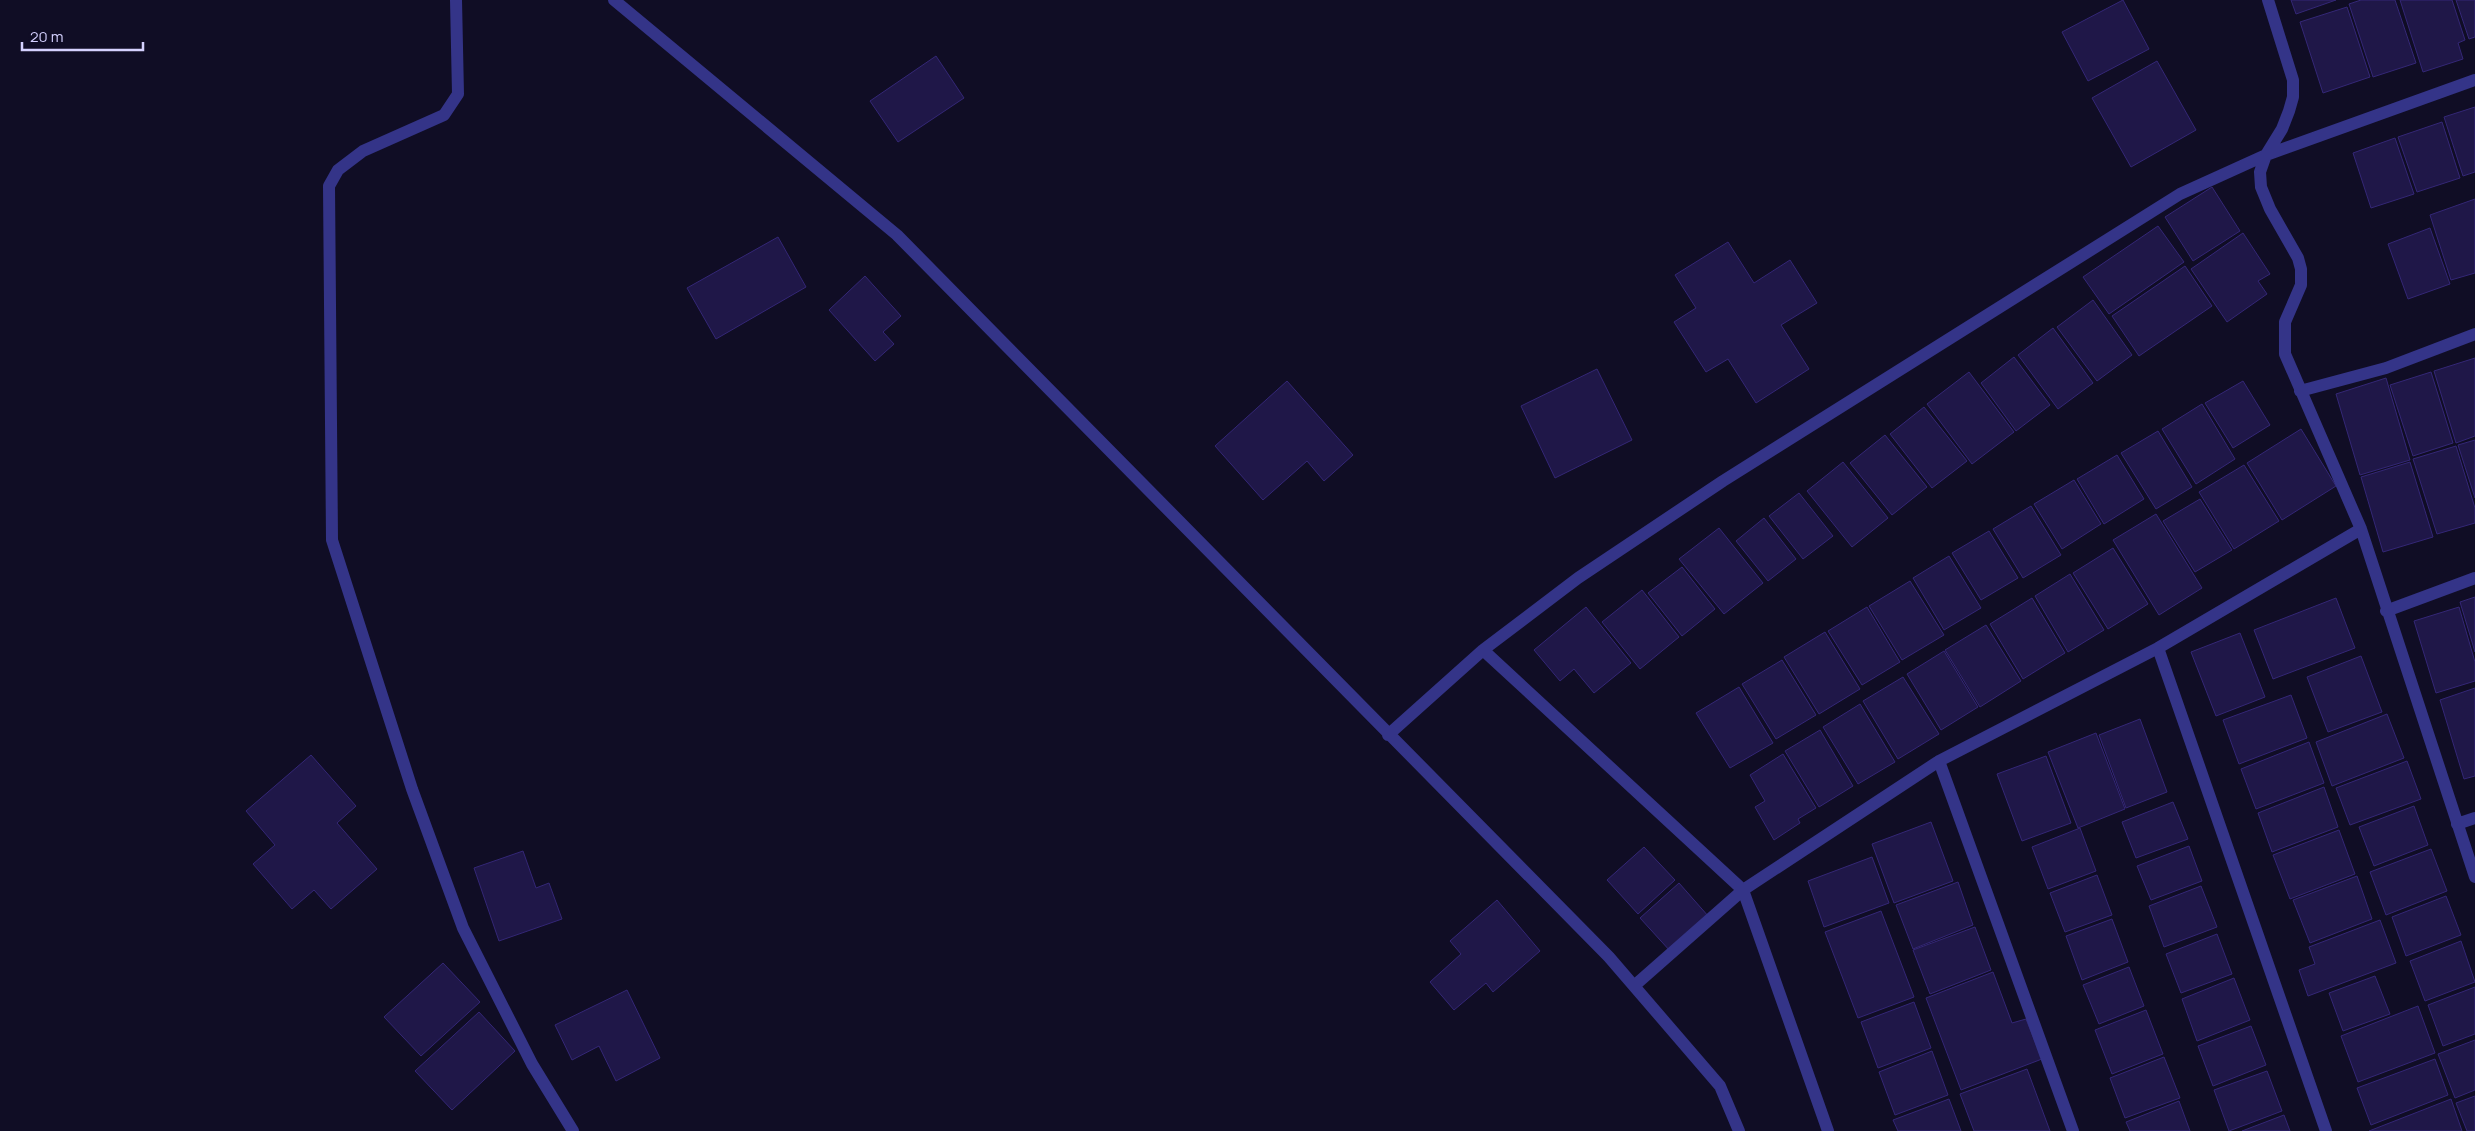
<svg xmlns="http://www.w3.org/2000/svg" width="2475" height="1131" viewBox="0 0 2475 1131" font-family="Manrope,sans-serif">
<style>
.building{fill:#1f1748;stroke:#342776}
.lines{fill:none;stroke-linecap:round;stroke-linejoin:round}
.street{stroke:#343488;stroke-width:12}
</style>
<rect width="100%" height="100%" fill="#100d25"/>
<!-- building -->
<path class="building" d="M2123,0L2149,49L2088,81L2062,32Z
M2291,0H2336L2296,14Z
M2361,0H2395L2416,63L2373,77L2349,4Z
M2400,0H2452L2465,40L2458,43L2463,59L2423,72Z
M2456,0H2475V37L2469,39Z
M2347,7L2370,77L2323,93L2300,22Z
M936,56L964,98L898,142L870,101Z
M2157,61L2196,130L2131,167L2092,98Z
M2475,107V172L2463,176L2444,117Z
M2442,122L2460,178L2417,192L2398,137Z
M2395,138L2414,194L2371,208L2353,153Z
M2212,187L2240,231L2193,261L2165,217Z
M2475,199V273L2451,280L2430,215Z
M2158,226L2184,262L2109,314L2083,277Z
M2430,228L2450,284L2408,299L2388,244Z
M2243,233L2270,274L2258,281L2267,294L2227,322L2191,269Z
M778,237L806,287L716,339L687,288Z
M1728,242L1754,283L1790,260L1817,303L1781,325L1809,369L1756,403L1728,359L1706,372L1674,322L1696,308L1675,275Z
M2185,266L2212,306L2139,356L2112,316Z
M865,276L901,316L883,332L894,344L875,361L829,310Z
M2093,300L2132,355L2097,381L2057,327Z
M2053,328L2093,383L2058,409L2018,355Z
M2014,357L2050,405L2016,431L1981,383Z
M2475,358V436L2456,443L2434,371Z
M1597,369L1632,440L1555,478L1521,406Z
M1969,372L2014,432L1972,464L1927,404Z
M2431,372L2453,443L2413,456L2390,385Z
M2386,378L2410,460L2360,475L2336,394Z
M1287,381L1353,455L1324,481L1307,461L1263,500L1215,446Z
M2243,381L2270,425L2233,448L2205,403Z
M2202,404L2235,459L2196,484L2162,429Z
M1924,407L1967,461L1932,488L1890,434Z
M2301,429L2336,486L2282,520L2247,463Z
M2158,431L2192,487L2156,509L2121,453Z
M1885,435L1927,487L1892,515L1850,463Z
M2475,440V498L2458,445Z
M2456,446L2475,508V523L2437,534L2413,459Z
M2117,455L2144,499L2104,524L2077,479Z
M1843,462L1888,518L1852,547L1807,491Z
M2410,462L2433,537L2383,552L2361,477Z
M2244,465L2279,521L2234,549L2199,492Z
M2074,480L2101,524L2062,549L2034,504Z
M1799,493L1833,536L1803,559L1769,516Z
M2200,499L2232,550L2195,572L2163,521Z
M2031,506L2061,555L2023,578L1993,529Z
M2156,514L2202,588L2159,615L2113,540Z
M1764,518L1796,559L1768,581L1736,541Z
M1719,528L1763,583L1724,614L1679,559Z
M1989,531L2018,578L1981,600L1952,553Z
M2113,548L2148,604L2108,629L2073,573Z
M1949,556L1981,608L1944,630L1913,578Z
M1682,567L1715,609L1682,636L1648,593Z
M2070,574L2104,630L2068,652L2035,596Z
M1910,581L1944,635L1902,660L1869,606Z
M1642,590L1679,637L1640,669L1602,622Z
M2475,597V652L2460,602Z
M2032,598L2065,653L2023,679L1990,624Z
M2336,598L2355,648L2273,679L2254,630Z
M1586,607L1631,663L1594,693L1574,669L1560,681L1534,650Z
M1867,607L1900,662L1862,685L1828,631Z
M2459,607L2475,662V681L2436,693L2414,621Z
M1986,625L2021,681L1980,707L1945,650Z
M1825,632L1860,689L1819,714L1784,657Z
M2240,633L2265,697L2216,716L2191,652Z
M1944,651L1978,707L1941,730L1907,674Z
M2361,656L2382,712L2328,732L2307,677Z
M1782,660L1816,715L1776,739L1742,684Z
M1903,677L1939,734L1898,759L1863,701Z
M1739,687L1773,743L1730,768L1696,713Z
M2475,688V776L2464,779L2440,700Z
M2291,695L2307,738L2239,764L2223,720Z
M1860,704L1895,762L1858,784L1823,727Z
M2387,714L2404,758L2332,786L2316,742Z
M2140,719L2167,792L2126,808L2099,735Z
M1820,730L1853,786L1819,807L1785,751Z
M2096,733L2125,809L2078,828L2048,752Z
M2309,742L2324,783L2256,809L2241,769Z
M1783,754L1816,808L1798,819L1800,823L1774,840L1755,807L1765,801L1750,775Z
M311,755L356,806L337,823L377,869L331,909L314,890L292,909L253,864L275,845L246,811Z
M2046,756L2071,823L2022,841L1997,774Z
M2407,761L2421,799L2350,825L2336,788Z
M2324,787L2338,827L2272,852L2258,813Z
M2173,802L2188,839L2136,858L2122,822Z
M2414,806L2428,845L2374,866L2359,827Z
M1931,822L1953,881L1894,903L1872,844Z
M2080,828L2096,871L2048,889L2032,847Z
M2339,830L2355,874L2290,899L2273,855Z
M2189,846L2202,881L2151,900L2137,866Z
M1644,847L1675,880L1638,914L1607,880Z
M2431,849L2447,891L2386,915L2370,872Z
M523,851L536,888L549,883L562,919L499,941L474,868Z
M1872,857L1889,903L1824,927L1808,881Z
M2097,875L2112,915L2065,932L2050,893Z
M2357,876L2372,919L2310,943L2293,900Z
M1958,882L1973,925L1913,949L1896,905Z
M1679,883L1709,917L1671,952L1640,918Z
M2201,886L2217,927L2164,947L2149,906Z
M2446,896L2461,935L2406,956L2392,917Z
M1497,900L1540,951L1493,992L1486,983L1454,1010L1430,982L1461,954L1450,941Z
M1881,911L1914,997L1858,1018L1825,932Z
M2112,919L2128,962L2082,980L2066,936Z
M2380,920L2396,963L2308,996L2299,970L2315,964L2309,947Z
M1975,927L1991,970L1930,994L1913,950Z
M2217,934L2232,974L2181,993L2166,954Z
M2461,941L2475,982L2425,1001L2410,961Z
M443,963L480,1002L421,1056L384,1017Z
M2129,967L2144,1006L2099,1024L2083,985Z
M1993,972L2012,1023L2026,1019L2042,1059L1961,1090L1926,998Z
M2375,976L2390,1014L2343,1031L2329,993Z
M2234,978L2250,1020L2197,1041L2182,999Z
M2475,987V1034L2443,1046L2428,1005Z
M627,990L660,1058L616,1081L599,1046L572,1060L555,1025Z
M1914,1002L1931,1048L1878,1068L1861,1022Z
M2418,1006L2435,1053L2358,1082L2341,1036Z
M2146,1010L2163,1054L2112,1074L2095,1030Z
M479,1012L515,1051L452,1110L415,1071Z
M2251,1026L2266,1065L2213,1086L2198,1046Z
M2475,1040V1090L2455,1098L2438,1054Z
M1932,1051L1948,1095L1895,1115L1879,1072Z
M2164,1057L2180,1098L2125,1118L2110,1078Z
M2435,1059L2448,1095L2371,1125L2357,1088Z
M2027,1069L2050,1131H1974L1960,1094Z
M2267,1071L2282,1111L2229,1131L2214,1090Z
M2475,1096V1131H2467L2456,1103Z
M1949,1099L1961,1131H1898L1893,1120Z
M2451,1099L2462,1131H2369Z
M2179,1101L2190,1131H2130L2126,1122Z
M2284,1115L2290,1131H2242Z"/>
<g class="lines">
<!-- street -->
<path class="street" d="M456,0L458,94L444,115L363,151L338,170L329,186L332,540L412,789L463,928L532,1064L573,1131
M614,0L897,235L1609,957L1720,1086L1739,1131
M2268,0L2293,80V97L2289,111L2282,129L2266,155L2260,172L2261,187L2270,209L2298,258L2301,269V285L2285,322V354L2361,529L2475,877
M2300,391L2386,368L2475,334
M2386,611L2475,578
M2158,648L2326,1131
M1483,650L1743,890L1828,1131
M1388,735L1483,650L1578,578L1723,481L2180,194L2266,155L2475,80
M1939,761L2073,1131
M2457,824L2475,818
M1634,986L1743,890L1939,761L2158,648L2361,529"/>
</g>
<!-- scale -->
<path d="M22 42v8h121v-8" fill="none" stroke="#d5d1ff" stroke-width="2.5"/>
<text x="30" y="42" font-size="15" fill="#d5d1ff" stroke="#100d25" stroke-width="4" paint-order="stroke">20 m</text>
</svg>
